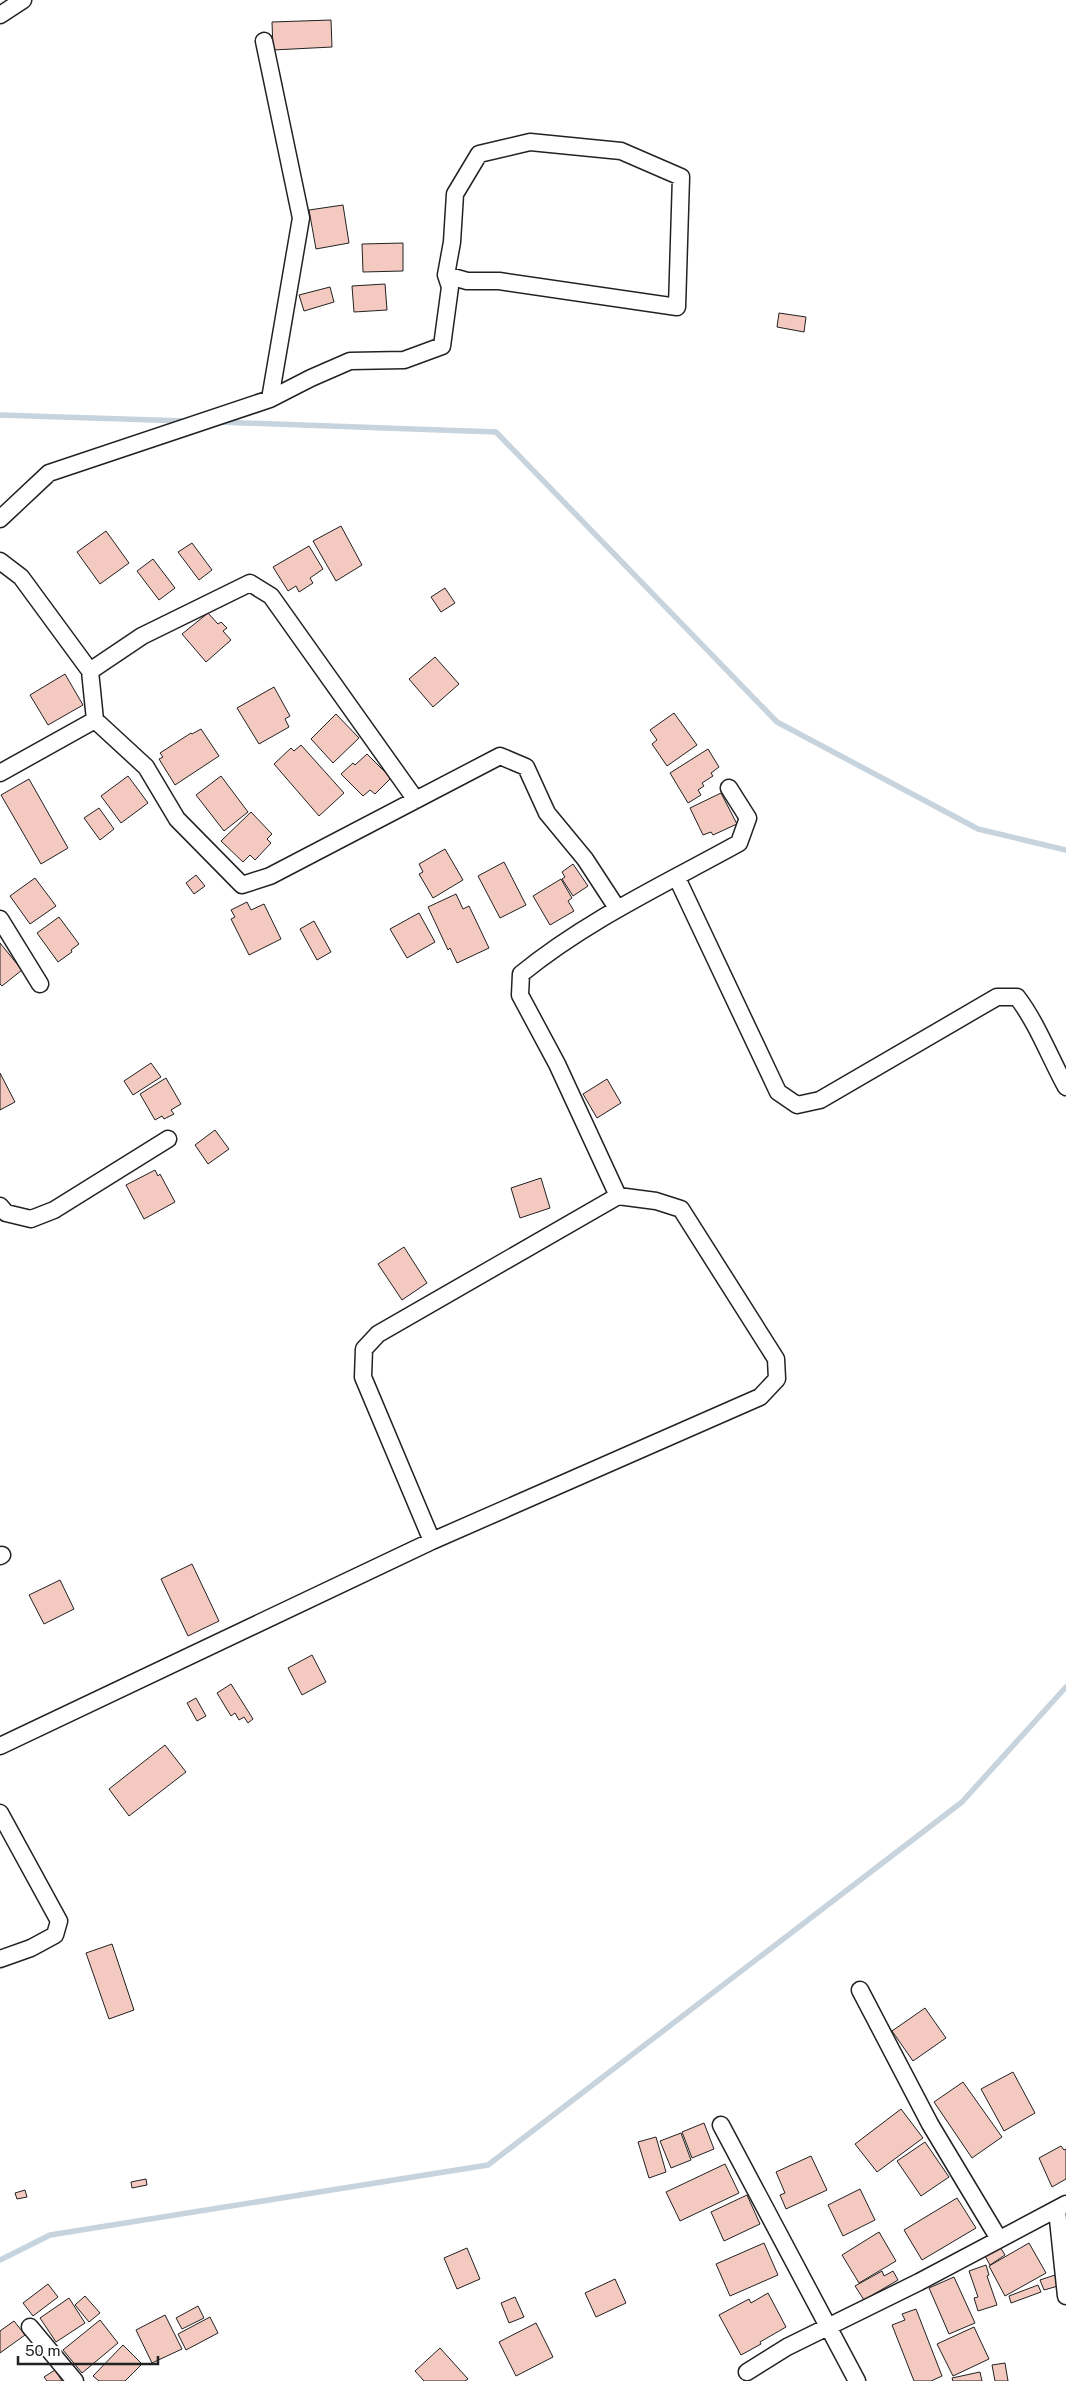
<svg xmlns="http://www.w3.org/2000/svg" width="1066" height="2381" viewBox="0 0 1066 2381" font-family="'Public Sans',sans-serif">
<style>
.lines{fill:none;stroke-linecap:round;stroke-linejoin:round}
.stream{stroke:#c7d3dd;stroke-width:5.5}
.building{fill:#f3c9c0;stroke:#222}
.street-casing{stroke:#222;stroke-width:19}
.street{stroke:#fff;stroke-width:16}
</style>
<rect width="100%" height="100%" fill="#fff"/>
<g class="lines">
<!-- stream -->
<path class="stream" d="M0,415L185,421
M217,422L496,432L777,722L978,829L1066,850
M0,2260L50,2235L488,2165L962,1802L1066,1687"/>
</g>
<!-- building -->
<path class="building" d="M331,20L332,47L273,50L272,22Z
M343,205L349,243L316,249L309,210Z
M403,243V271L363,272L362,244Z
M385,284L387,310L354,312L352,286Z
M330,287L334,302L304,311L299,295Z
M779,313L806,317L804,332L777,327Z
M341,526L362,565L336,581L313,541Z
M106,531L129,563L100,584L77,552Z
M192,543L212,570L199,580L178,552Z
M309,546L323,569L310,578L313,583L299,592L296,586L288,591L273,567Z
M153,559L175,588L159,600L137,571Z
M445,588L455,603L441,612L431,597Z
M208,613L218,624L221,622L227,628L223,631L231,640L206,662L182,634Z
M435,657L459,684L433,707L409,679Z
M65,674L83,705L48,725L30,695Z
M274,687L290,716L285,719L289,727L259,744L237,708Z
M674,713L697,745L667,766L652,744L657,740L650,730Z
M336,714L359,738L333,763L311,739Z
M201,729L219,756L175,785L159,759L163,757L160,753L191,733L192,734Z
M301,745L344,793L319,816L274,764L291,748L294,751Z
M708,749L719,767L711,773L713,776L702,783L704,786L698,790L701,795L688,803L670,773Z
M367,754L391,778L375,794L370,790L363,796L341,774L353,763L355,765Z
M128,776L148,803L121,823L101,796Z
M221,776L248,812L224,831L196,795Z
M29,779L68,848L41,864L1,795Z
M721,793L737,824L713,835L711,832L703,835L690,808Z
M99,808L114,829L100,840L84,818Z
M251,812L272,834L267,839L271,843L255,860L250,855L243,862L221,841Z
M445,849L463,880L433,898L419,874L423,872L419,864Z
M504,862L526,905L500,918L478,876Z
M573,864L588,886L573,896L562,879L565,877L562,872Z
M196,875L205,886L194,894L186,883Z
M35,878L56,906L30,924L10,896Z
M561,879L572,898L568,901L574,911L550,925L533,896Z
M456,894L463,909L469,906L489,948L457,963L450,948L448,950L428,907Z
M247,902L251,910L264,904L281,939L249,955L231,919L235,917L231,910Z
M419,913L435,942L407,958L390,929Z
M59,917L79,944L71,950L72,952L58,962L37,933Z
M314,921L331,952L317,960L300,929Z
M0,943L22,970L2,986L0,984Z
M151,1063L161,1077L133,1095L124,1081Z
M0,1073L15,1102L0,1110Z
M166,1078L181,1104L171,1110L174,1114L164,1119L162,1116L155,1120L140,1094Z
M607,1079L621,1103L597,1118L583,1094Z
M215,1130L229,1149L208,1164L195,1145Z
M155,1170L158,1176L160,1174L175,1202L144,1219L126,1185Z
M541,1178L550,1208L520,1218L511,1188Z
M404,1247L427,1283L402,1300L378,1264Z
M192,1564L219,1621L188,1636L161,1579Z
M60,1580L74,1609L44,1624L29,1595Z
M312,1655L326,1682L302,1695L288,1668Z
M231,1684L253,1719L248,1723L244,1717L239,1720L235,1713L231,1716L217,1693Z
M196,1698L206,1716L197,1721L187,1703Z
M165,1745L186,1772L129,1816L109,1789Z
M112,1944L134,2010L109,2019L86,1953Z
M925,2008L946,2038L913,2061L892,2031Z
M1013,2072L1035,2113L1004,2131L981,2089Z
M963,2082L1002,2137L972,2158L934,2102Z
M901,2109L923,2138L877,2172L855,2144Z
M704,2123L714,2149L692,2158L682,2132Z
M681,2133L691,2160L671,2168L660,2141Z
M656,2137L666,2172L649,2178L638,2142Z
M925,2142L949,2177L921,2196L897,2161Z
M1061,2146L1064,2150L1066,2149V2179L1052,2187L1039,2158Z
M811,2156L827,2190L786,2209L780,2195L785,2193L776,2172Z
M725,2164L739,2193L680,2221L666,2192Z
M146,2179L147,2185L132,2188L131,2182Z
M860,2189L875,2220L843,2236L828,2205Z
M25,2190L27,2197L17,2199L15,2193Z
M747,2195L760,2224L724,2241L711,2212Z
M957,2198L976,2228L922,2260L904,2230Z
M879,2232L896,2261L859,2283L842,2255Z
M764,2243L778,2275L730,2296L716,2264Z
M1029,2243L1046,2273L1005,2296L989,2266Z
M1000,2247L1005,2255L990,2265L985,2256Z
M467,2248L480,2279L457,2289L444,2258Z
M986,2265L989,2275L987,2276L997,2305L978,2311L974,2298L978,2297L969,2271Z
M882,2271L884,2276L893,2271L898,2280L864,2300L855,2286Z
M1055,2275L1058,2286L1044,2290L1040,2280Z
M954,2277L975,2323L949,2334L929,2288Z
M615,2279L626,2303L596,2317L585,2293Z
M48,2284L58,2297L33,2316L23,2303Z
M1038,2285L1041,2292L1011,2303L1009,2296Z
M768,2293L786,2327L760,2342L761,2344L741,2355L719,2315L749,2299L751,2303Z
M85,2296L100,2313L89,2322L75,2305Z
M515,2297L524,2317L509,2323L501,2303Z
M69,2298L85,2323L56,2342L40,2318Z
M198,2306L204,2318L182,2329L176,2318Z
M916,2309L942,2376L931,2381H914L892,2325L905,2320L902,2314Z
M165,2315L182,2349L152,2363L136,2330Z
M210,2317L218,2333L186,2350L178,2334Z
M100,2320L118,2343L82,2373L63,2350Z
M14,2321L25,2335L0,2353V2331Z
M536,2323L553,2357L516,2376L499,2342Z
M974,2327L989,2359L953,2376L937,2344Z
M123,2345L142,2364L125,2381H99L93,2376Z
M440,2348L468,2379L465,2381H424L415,2371Z
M1005,2363L1008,2381H995L992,2365Z
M55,2370L62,2381H47L44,2377Z
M980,2372L982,2381H953L952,2378Z"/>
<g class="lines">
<!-- street casing -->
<g class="street-casing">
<path id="street" d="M0,15L23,0
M264,41L301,218L270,399
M0,519L49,473L270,399L311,378L350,361L404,360L442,346L450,287L446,275L467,281H499L677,307L681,177L621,151L530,142L479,154L455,194L452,242L446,275
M0,561L21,577L90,671L95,720L146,767L177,819L242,885L270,876L500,756L526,767L547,813L585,859L617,908
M90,671L142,636L250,583L271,596L416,800
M0,773L95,720
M677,878L778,1092L797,1105L820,1100L997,997H1017C1037,1023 1050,1058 1066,1087
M0,919L40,984
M0,1206L6,1213L31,1219L54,1210L168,1139
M432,1541L363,1377L364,1349L378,1334L618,1196
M0,1556L2,1555
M0,1746L432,1541L760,1397L777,1379L776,1359L681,1209L656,1201L618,1196L557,1064L520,995L521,974C587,920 665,884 739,843L748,818L729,788
M0,1813L59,1921L55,1935L31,1948L0,1959
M860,1990L930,2124L999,2239
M721,2125L857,2381
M1057,2210L1066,2296
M30,2327L75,2381
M747,2372L787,2347L919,2282L1066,2204"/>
</g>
<!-- street -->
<use href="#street" class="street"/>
</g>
<!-- scale -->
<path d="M18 2356v8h140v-8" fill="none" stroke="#222222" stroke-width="2.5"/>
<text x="25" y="2356" font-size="15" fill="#222222" stroke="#ffffff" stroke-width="4" paint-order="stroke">50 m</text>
</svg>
